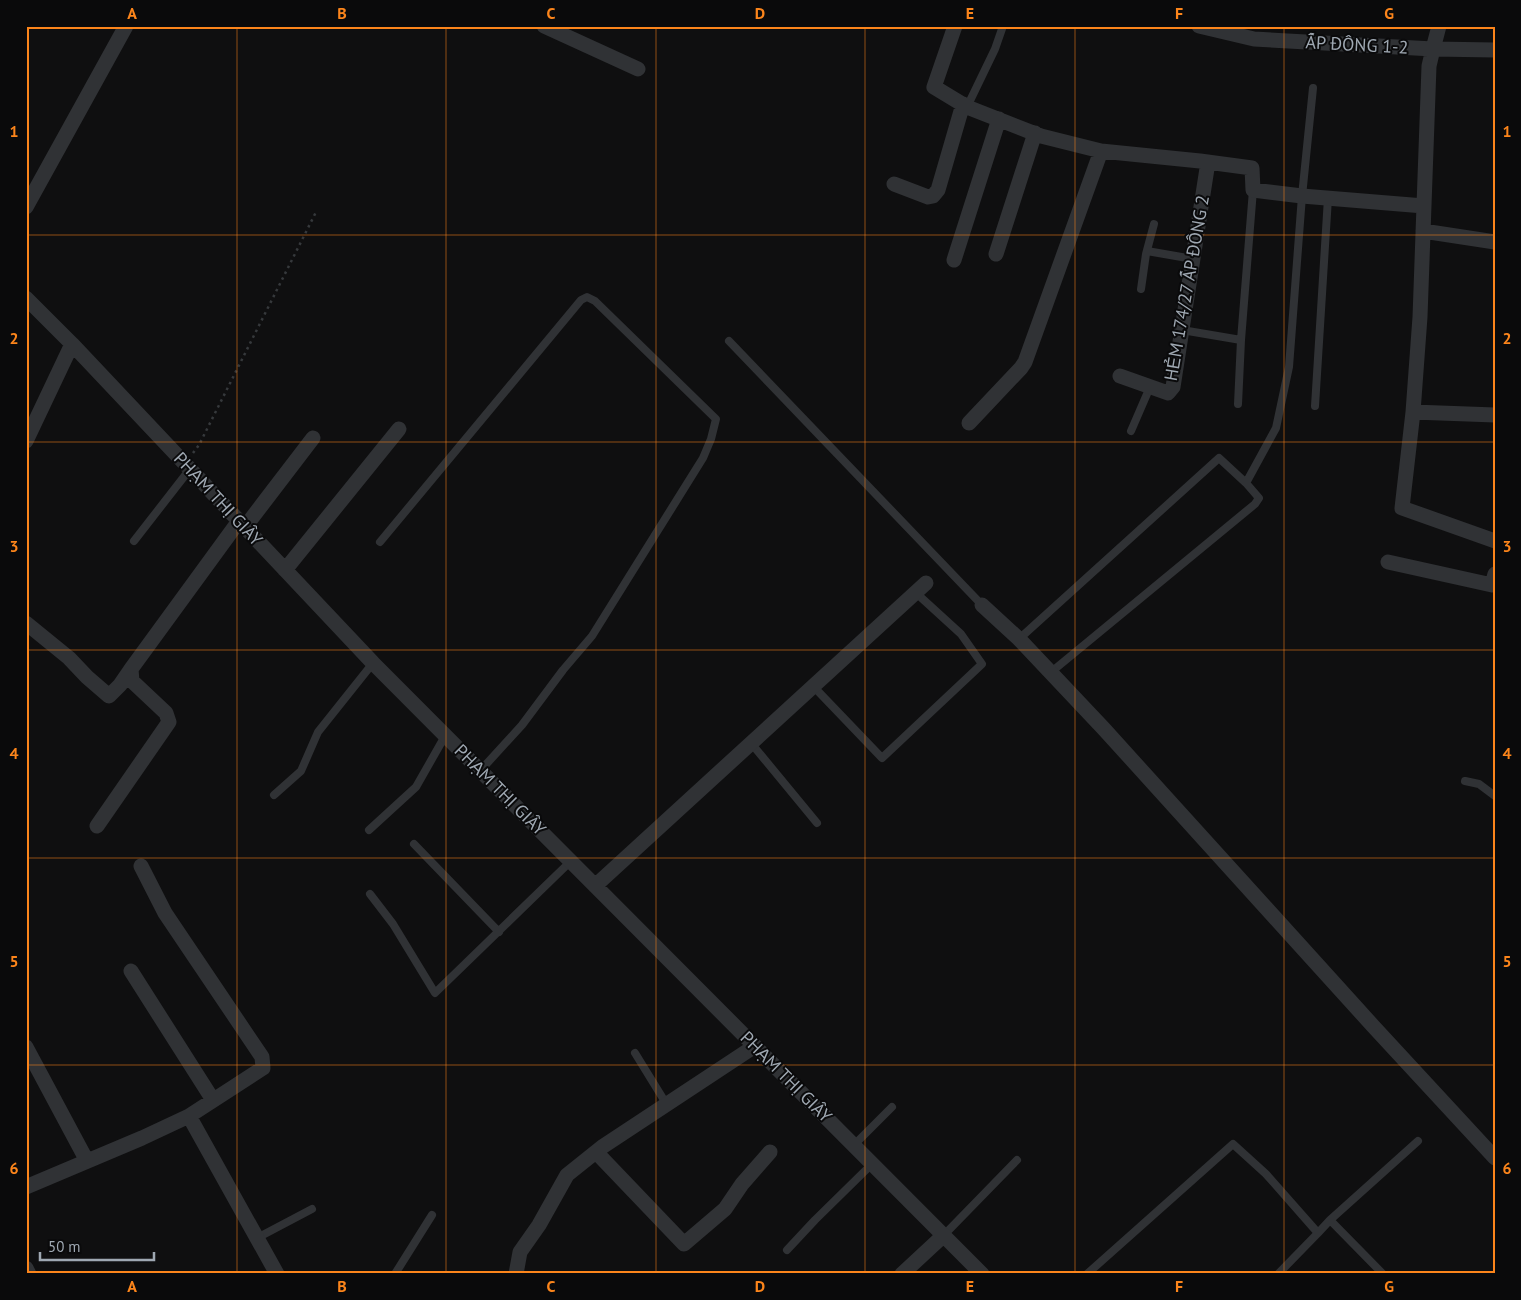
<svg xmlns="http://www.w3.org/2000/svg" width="1521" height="1300" viewBox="0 0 1521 1300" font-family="'PT Sans',sans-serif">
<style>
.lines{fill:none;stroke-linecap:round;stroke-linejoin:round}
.path{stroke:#36393c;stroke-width:2.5;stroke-dasharray:2.5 4;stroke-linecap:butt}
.service{stroke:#303235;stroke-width:8}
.minor{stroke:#303235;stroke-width:15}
.grid{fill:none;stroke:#fc851b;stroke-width:1;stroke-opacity:0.55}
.labels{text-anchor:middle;stroke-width:4;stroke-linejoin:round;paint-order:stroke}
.street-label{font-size:18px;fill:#9fa8b2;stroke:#0a0a0b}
.neatline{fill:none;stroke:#fc851b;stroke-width:2}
.grid-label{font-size:16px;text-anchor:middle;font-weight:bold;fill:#fc851b}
</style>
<rect width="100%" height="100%" fill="#0f0f10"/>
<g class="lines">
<!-- path -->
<path class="path" d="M193,453L199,445L317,210"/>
<!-- service -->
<path class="service" d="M967,107L995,49L1003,26
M1147,251L1193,259
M1141,289L1146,254L1154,224
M1182,330L1241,340
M729,341L982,605
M1238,404L1241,340L1253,190
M1315,406L1328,198
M1131,431L1150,387
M134,541L190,469
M380,542L581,300L587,297L595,301L716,419L711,439L703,458L592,636L563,670L522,725L480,771
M1019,639L1219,458L1246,483
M1050,673L1255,504L1259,498L1246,483L1276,428L1289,367L1302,196L1313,88
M813,686L882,758L982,664L961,634L915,592
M751,743L817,823
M1465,781L1479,784L1495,796
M274,795L301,771L318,732L373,663
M369,830L416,787L445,736
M414,844L499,932
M370,894L393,924L435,993L571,861
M635,1053L667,1105
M854,1145L892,1107
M1330,1220L1383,1274
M1318,1233L1330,1220L1418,1141
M944,1235L1017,1160
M257,1238L312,1209
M787,1250L815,1220L872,1164
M395,1274L432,1215
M1087,1274L1233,1144L1266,1174L1318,1233L1278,1274"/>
<!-- minor -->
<path class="minor" d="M544,26L638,69
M955,26L934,87L967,107L1041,136L1101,151L1200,161L1252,168L1253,190L1302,196L1424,206
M1199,26L1254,39L1433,49L1439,26
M1495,50L1433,49L1429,66L1420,317L1413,412L1402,508L1495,541
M894,184L928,197L933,196L938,190L963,104
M26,207L126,26
M1423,231L1495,242
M996,254L1035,133
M954,260L999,119
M26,298L72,344L373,663L982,1274
M1120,376L1168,393L1173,387L1208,162
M1413,412L1495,415
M969,423L1021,368L1025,362L1101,151
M26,441L72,344
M245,527L313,438
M1388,562L1492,585L1495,574
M285,570L399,429
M982,605L1019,639L1104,729L1373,1026L1495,1158
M26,623L69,658L87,677L109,696L120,685L131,669
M97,826L169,722L166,713L132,681L131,669L239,521
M595,886L926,583
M131,971L213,1100
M26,1047L87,1161
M189,1116L277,1274
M596,1152L684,1244L725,1209L742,1184L770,1152
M26,1187L142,1138L189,1116L263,1068L262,1057L165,913L141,866
M26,1268L29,1274
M516,1274L520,1252L539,1225L567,1175L602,1147L755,1046
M902,1274L944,1235"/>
</g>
<!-- grid -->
<path class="grid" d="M237,26V1274M446,26V1274M656,26V1274M865,26V1274M1075,26V1274M1284,26V1274M26,235H1495M26,442H1495M26,650H1495M26,858H1495M26,1065H1495"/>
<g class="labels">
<!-- street labels -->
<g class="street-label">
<text transform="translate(1357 45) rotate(3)" y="6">ẤP ĐÔNG 1-2</text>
<text transform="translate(1187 288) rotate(-80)" y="6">HẺM 174/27 ẤP ĐÔNG 2</text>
<text transform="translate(218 499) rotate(47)" y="6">PHẠM THỊ GIÂY</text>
<text transform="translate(500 790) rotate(45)" y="6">PHẠM THỊ GIÂY</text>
<text transform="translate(786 1077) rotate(45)" y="6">PHẠM THỊ GIÂY</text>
</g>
</g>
<!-- border -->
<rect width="1521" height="1300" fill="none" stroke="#0a0a0b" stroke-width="55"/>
<!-- scale -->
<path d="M40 1252v8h114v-8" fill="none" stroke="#9fa8b2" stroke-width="2.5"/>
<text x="48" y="1252" font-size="15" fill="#9fa8b2" stroke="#0a0a0b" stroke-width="4" paint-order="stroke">50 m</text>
<rect x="28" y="28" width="1466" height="1244" class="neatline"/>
<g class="grid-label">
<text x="132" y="19">A</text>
<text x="342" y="19">B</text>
<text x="551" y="19">C</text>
<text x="760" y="19">D</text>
<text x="970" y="19">E</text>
<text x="1179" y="19">F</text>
<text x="1389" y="19">G</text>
<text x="14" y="137">1</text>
<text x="1507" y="137">1</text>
<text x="14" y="344">2</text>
<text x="1507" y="344">2</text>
<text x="14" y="552">3</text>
<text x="1507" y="552">3</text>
<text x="14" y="759">4</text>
<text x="1507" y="759">4</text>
<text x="14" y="967">5</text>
<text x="1507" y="967">5</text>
<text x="14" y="1174">6</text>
<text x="1507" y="1174">6</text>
<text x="132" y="1292">A</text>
<text x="342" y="1292">B</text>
<text x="551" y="1292">C</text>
<text x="760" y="1292">D</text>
<text x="970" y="1292">E</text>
<text x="1179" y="1292">F</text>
<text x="1389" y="1292">G</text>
</g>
</svg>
